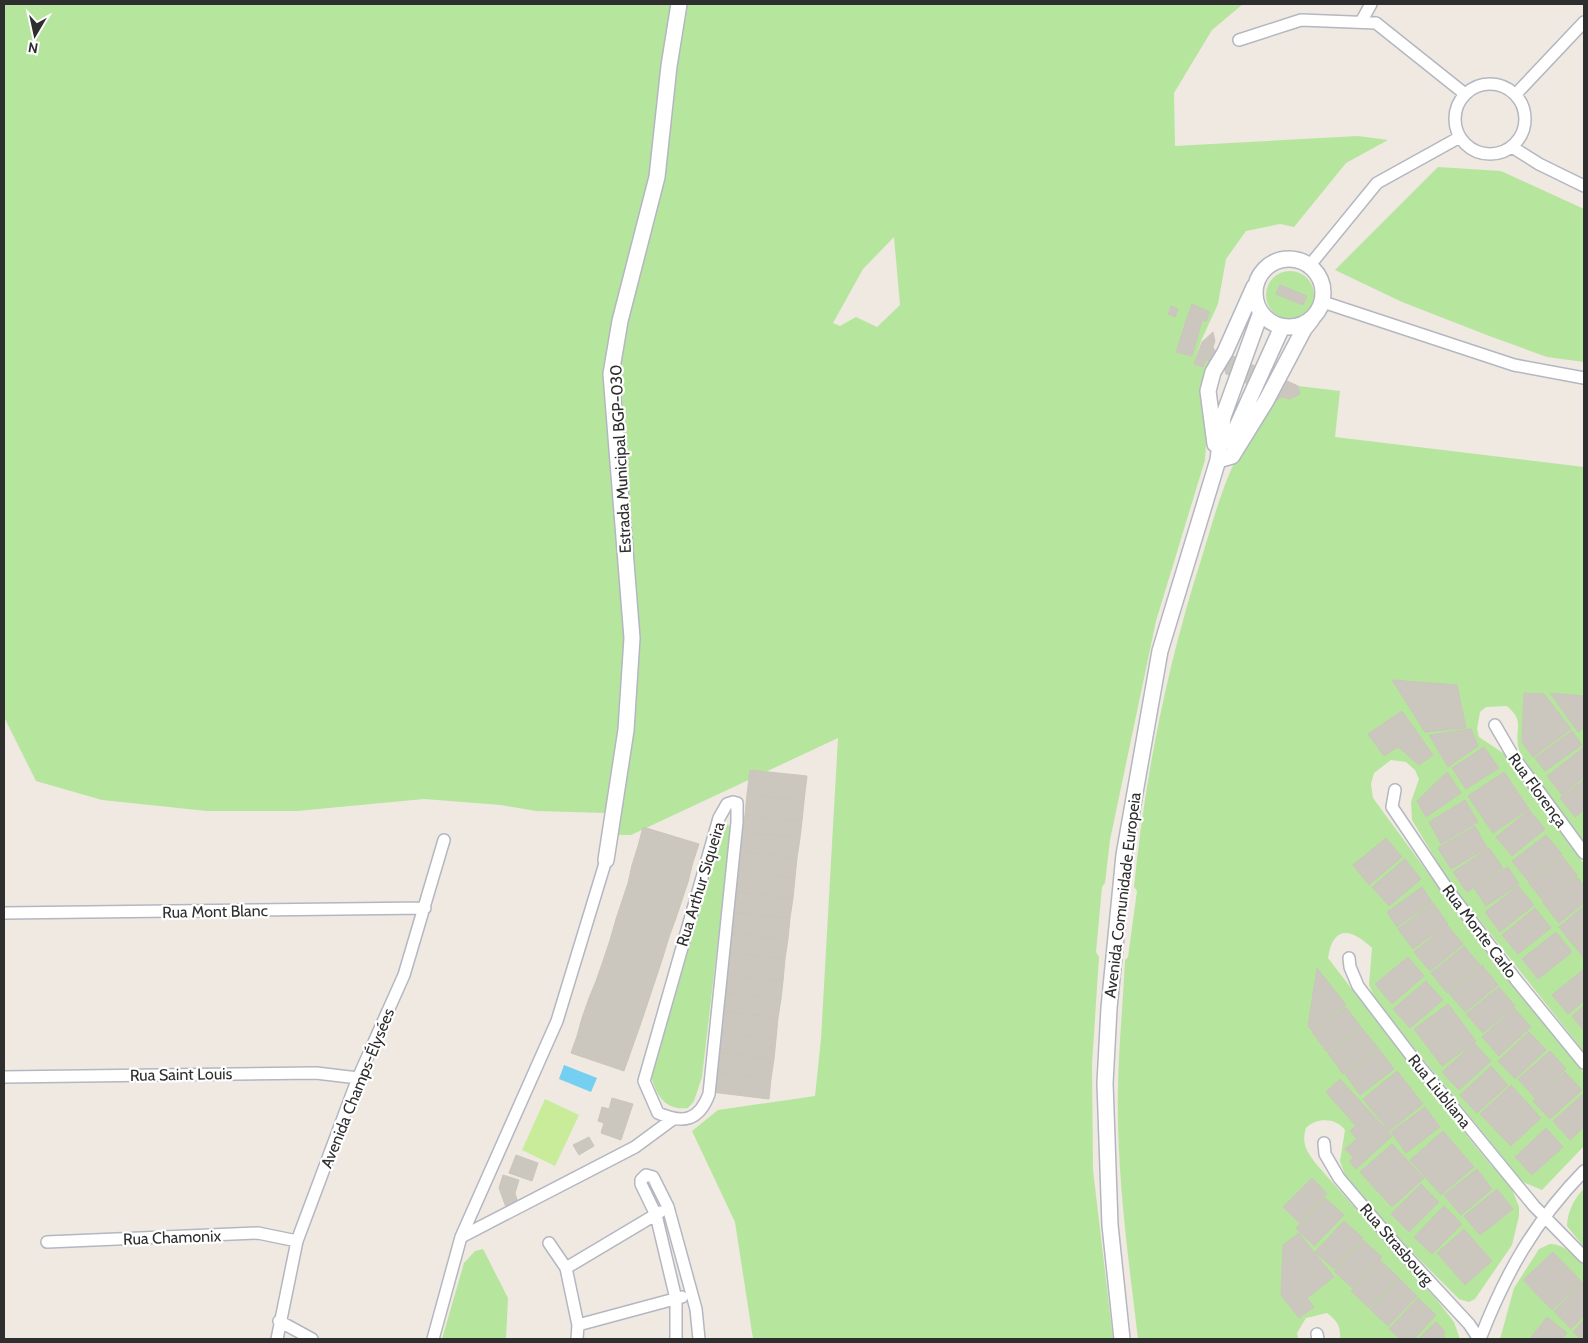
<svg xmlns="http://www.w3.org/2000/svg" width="1588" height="1343" viewBox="0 0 1588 1343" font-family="Cabin,sans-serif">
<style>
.green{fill:#b6e59e;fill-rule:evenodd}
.pitch{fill:#c9ec9a}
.water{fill:#75cff0}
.building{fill:#cbc7bf;stroke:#cbc5ba}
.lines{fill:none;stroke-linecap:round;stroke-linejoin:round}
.minor-casing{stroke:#b4b7c1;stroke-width:14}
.tertiary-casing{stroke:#b4b7c1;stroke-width:18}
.minor{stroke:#fff;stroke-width:11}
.tertiary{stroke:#fff;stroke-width:15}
.labels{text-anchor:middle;stroke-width:4.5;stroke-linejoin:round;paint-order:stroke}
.street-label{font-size:16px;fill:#2e2e2e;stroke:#fff}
</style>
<rect width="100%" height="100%" fill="#efe9e1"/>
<!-- green -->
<path class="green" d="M4,4H1243L1212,30L1174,93L1175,146L1358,136L1388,140L1346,163L1294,227L1280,224L1246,231L1226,259L1218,304L1201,341L1194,364L1203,367L1206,360L1211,362L1205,460L1156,621L1110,840L1105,883L1102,887L1096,952L1099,957L1092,1064L1093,1170L1113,1339H753L735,1222L692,1131L718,1110L815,1096L821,1039L838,738L631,835H603L606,813L536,811L501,805L424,799L297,811H207L102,800L36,781L4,717ZM894,237L900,305L877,327L856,317L840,326L833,323L863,269ZM1192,305L1210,312L1206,322L1202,321L1192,356L1176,352Z
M1438,167L1501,171L1584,209V362L1547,357L1492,337L1402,302L1335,270Z
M1266 295a24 24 0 1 1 48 0a24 24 0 1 1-48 0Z
M1298,386L1340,391L1335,437L1584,467V842L1523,761C1522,757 1519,751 1518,746C1515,726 1525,722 1507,706L1486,707L1480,712L1477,729L1479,737L1503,753L1584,864V1052L1448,880L1412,820L1411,802L1419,779L1415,770L1406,762L1391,760L1374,773L1371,784L1373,798L1497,967L1584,1073V1146L1542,1190L1523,1182L1376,1001L1369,985L1372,948C1351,928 1333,925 1328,958L1427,1087L1491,1165L1510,1184L1519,1207V1216L1512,1245L1475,1299L1469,1302L1459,1299L1400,1240L1345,1175L1340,1161L1345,1130C1336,1118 1317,1117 1306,1128C1301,1144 1307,1152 1317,1165L1436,1299L1454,1322L1460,1339H1340C1341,1326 1337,1321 1327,1313L1306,1318L1297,1333L1298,1339H1138C1128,1255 1116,1170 1118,1085C1119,1044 1123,1002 1125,960L1128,957L1137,891L1134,887C1145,776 1167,666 1201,560C1211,527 1220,494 1234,463C1244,442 1260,422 1273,402L1282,397L1290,399L1300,394Z
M728,824L731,829L702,1077L694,1101L688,1108C665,1111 656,1095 651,1075L725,826Z
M1584,1188V1247L1567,1226C1568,1209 1574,1200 1584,1188Z
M1550,1244C1565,1244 1574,1256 1584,1266V1339H1500L1514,1288L1539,1249Z
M483,1249L508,1298L506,1339H442L464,1263L475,1251Z"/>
<!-- pitch -->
<path class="pitch" d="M545,1099L579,1115L555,1166L522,1150Z"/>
<!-- water -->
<path class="water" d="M564,1065L597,1078L591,1092L559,1079Z"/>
<!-- building -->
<path class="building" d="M1280,285L1307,296L1303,305L1276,294Z
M1192,304L1210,312L1206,322L1188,315Z
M1171,306L1178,309L1175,317L1168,314Z
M1188,315L1202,321L1192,356L1176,352Z
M1213,332L1215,341L1213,347L1217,355L1214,363L1206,360L1203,367L1194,364L1202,342Z
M1233,356L1298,386L1300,394L1290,399L1282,397L1273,402L1264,391L1254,395L1250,385L1244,382L1236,385L1233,376L1226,374L1222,361Z
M1392,680L1457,685L1466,728L1425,732Z
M1524,693L1544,694L1571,729L1533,757L1522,742Z
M1550,693L1584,696V728L1578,732Z
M1402,711L1433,755L1419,765L1398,747L1384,756L1368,734Z
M1471,729L1478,746L1448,767L1429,735Z
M1572,731L1582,745L1545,771L1535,758Z
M1484,747L1499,768L1466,789L1452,768Z
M1583,748L1584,777L1562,795L1547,776Z
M750,770L807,776L804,801L747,794Z
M1447,772L1461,793L1426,817L1417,801Z
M1504,772L1529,809L1493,833L1468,796Z
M1584,780V810L1575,817L1560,798Z
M747,794L804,801L802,821L745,815Z
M1465,800L1478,822L1441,844L1429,822Z
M1529,810L1545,829L1512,856L1496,837Z
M745,815L802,821L800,838L743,832Z
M1475,826L1487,848L1451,869L1438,848Z
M643,827L699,844L693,862L638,846Z
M743,832L800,838L797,858L740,851Z
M1546,835L1562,854L1528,881L1512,861Z
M1386,838L1402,857L1369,885L1353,865Z
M638,846L693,862L688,882L632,865Z
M1489,848L1503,868L1467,892L1453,872Z
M740,851L797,858L795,878L738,871Z
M1562,856L1577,875L1544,902L1528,882Z
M1405,859L1421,879L1389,906L1372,887Z
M632,865L688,882L682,900L628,883Z
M1508,867L1519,884L1486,906L1474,888Z
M738,871L795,878L793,898L736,892Z
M1577,877L1584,886V903L1559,923L1543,903Z
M628,883L682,900L676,918L622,901Z
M1518,886L1534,905L1500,932L1485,912Z
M1422,887L1432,902L1397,927L1387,912Z
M736,892L793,898L790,918L733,912Z
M622,901L676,918L669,937L616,919Z
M1433,903L1448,924L1413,949L1398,929Z
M1584,906V938L1574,946L1559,927Z
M1535,908L1551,928L1518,954L1502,935Z
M733,912L790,918L788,939L731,933Z
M616,919L669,937L663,957L610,940Z
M1447,925L1463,944L1430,971L1414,952Z
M1556,932L1572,952L1538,979L1522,959Z
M731,933L788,939L785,959L729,953Z
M1584,939V958L1575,947Z
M610,940L663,957L656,978L603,961Z
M1464,946L1480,965L1447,993L1431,973Z
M729,953L785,959L783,981L726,974Z
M1408,957L1424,976L1392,1004L1375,984Z
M603,961L656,978L649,999L596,981Z
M1482,965L1498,985L1465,1012L1449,993Z
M1317,968L1346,1005L1312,1031L1308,1026Z
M1584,969V1001L1568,1014L1552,995Z
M726,974L783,981L781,999L724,992Z
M596,981L649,999L643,1017L589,998Z
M1426,981L1443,1000L1410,1028L1393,1009Z
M1499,987L1515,1006L1483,1033L1466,1014Z
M724,992L781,999L778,1018L721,1011Z
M589,998L643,1017L636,1037L582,1018Z
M1448,1004L1476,1041L1442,1066L1414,1029Z
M1584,1006V1031L1572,1016Z
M1346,1007L1361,1027L1327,1052L1312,1032Z
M1514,1008L1531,1027L1499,1056L1482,1037Z
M721,1011L778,1018L776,1039L719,1032Z
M582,1018L636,1037L630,1054L577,1036Z
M1362,1028L1378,1048L1343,1074L1328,1053Z
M719,1032L776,1039L774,1059L716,1052Z
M1529,1032L1546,1050L1515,1079L1498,1061Z
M577,1036L630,1054L624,1071L571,1053Z
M1474,1043L1491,1061L1459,1090L1442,1072Z
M1379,1049L1394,1069L1360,1095L1345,1074Z
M1550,1051L1566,1069L1535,1098L1518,1079Z
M716,1052L774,1059L771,1079L714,1072Z
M1491,1066L1508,1085L1477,1113L1460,1095Z
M1397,1071L1423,1104L1389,1131L1363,1099Z
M714,1072L771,1079L769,1099L711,1092Z
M1565,1072L1582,1090L1550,1119L1533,1101Z
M1340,1079L1392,1136L1356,1169L1349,1161L1354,1158L1345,1149L1357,1139L1350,1131L1356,1126L1326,1092Z
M1511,1085L1541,1118L1511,1146L1480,1114Z
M1584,1093V1127L1570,1140L1553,1121Z
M612,1098L633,1104L621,1140L601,1133L604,1123L598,1121L602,1107L609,1109Z
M1425,1107L1440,1127L1406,1153L1391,1132Z
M1546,1128L1563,1147L1532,1175L1515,1157Z
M1443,1131L1474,1167L1441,1195L1410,1160Z
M589,1137L594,1146L579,1155L573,1145Z
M1392,1144L1424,1178L1392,1207L1360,1172Z
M516,1155L538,1163L532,1181L509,1173Z
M1477,1169L1492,1189L1461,1215L1444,1195Z
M503,1175L519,1180L515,1193L519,1206L507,1210L499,1188Z
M1312,1178L1327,1194L1299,1223L1283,1207Z
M1421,1184L1439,1202L1409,1232L1391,1214Z
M1497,1189L1513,1209L1480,1235L1464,1216Z
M1325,1198L1344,1215L1314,1246L1296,1228Z
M1444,1206L1462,1224L1432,1254L1414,1237Z
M1344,1221L1363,1238L1334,1269L1315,1252Z
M1464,1229L1492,1261L1465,1285L1437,1253Z
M1299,1233L1334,1277L1307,1298L1314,1307L1299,1318L1281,1295L1283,1245Z
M1363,1240L1382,1257L1352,1288L1334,1271Z
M1553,1252L1582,1282L1552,1310L1523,1280Z
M1380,1260L1398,1277L1369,1308L1351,1291Z
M1399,1278L1417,1296L1388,1326L1370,1309Z
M1584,1281V1316L1571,1329L1554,1311Z
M1418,1298L1436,1315L1414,1339H1400L1389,1329Z
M1547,1317L1567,1333L1562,1339H1530Z
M1584,1320V1339H1581L1573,1332Z
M1436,1322L1444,1330V1339H1418Z"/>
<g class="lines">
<!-- minor casing -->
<g class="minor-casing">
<path id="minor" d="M1361,22L1371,4
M1239,40L1301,20L1376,23L1465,94
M1455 119a35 35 0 1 1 70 0a35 35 0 1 1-70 0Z
M1516,94L1584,22
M1512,147L1539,164L1584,186
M1310,265L1377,183L1460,137
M1323,302L1514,365L1584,378
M1495,725L1513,756L1584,853
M1395,790L1392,807L1450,893L1517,981L1584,1063
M733,802L737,803V822L709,1094C699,1121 683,1124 658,1113L644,1081L719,818L727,804Z
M4,913L425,908
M1349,958L1350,967L1358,986L1416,1062L1534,1206L1584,1257
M4,1077L316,1073L358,1078
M1324,1143L1325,1154L1339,1178L1396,1245L1469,1324L1479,1339
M461,1237L635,1147L673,1119
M47,1242L258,1233L297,1241
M549,1243L566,1268L578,1325L577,1339
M566,1268L660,1212
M279,1321L312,1339
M578,1325L682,1297
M1317,1334L1318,1339
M277,1339L297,1241L358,1078L404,975L444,840
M433,1339L461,1237L557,1021L606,860
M676,1339V1299L656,1215L641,1184V1180L646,1175L653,1177L668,1207L696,1309L699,1339
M1480,1339C1505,1274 1535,1221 1584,1171"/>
</g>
<!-- tertiary casing -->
<g class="tertiary-casing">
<path id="tertiary" d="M1255 293a34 34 0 1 1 68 0a34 34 0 1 1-68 0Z
M1230,442L1282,327
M1215,444L1208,391L1213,372L1225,352L1254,287
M1218,460L1232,456L1266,401L1304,329L1312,319
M606,860L626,730L632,638L611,374L620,321L657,177L669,66L679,4
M1122,1339L1110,1225L1105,1083L1109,1008L1124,855L1160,651L1218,460L1223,417L1261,312"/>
</g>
<!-- minor -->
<use href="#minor" class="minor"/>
<!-- tertiary -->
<use href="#tertiary" class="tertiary"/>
</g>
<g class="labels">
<!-- street labels -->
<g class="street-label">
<text transform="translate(620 459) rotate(-93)" y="6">Estrada Municipal BGP-030</text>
<text transform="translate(1538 790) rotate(54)" y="6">Rua Florença</text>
<text transform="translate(700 884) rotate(-73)" y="6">Rua Arthur Siqueira</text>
<text transform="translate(1122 895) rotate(-83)" y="6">Avenida Comunidade Europeia</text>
<text transform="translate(215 911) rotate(-1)" y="6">Rua Mont Blanc</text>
<text transform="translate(1480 931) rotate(53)" y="6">Rua Monte Carlo</text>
<text transform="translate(181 1074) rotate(-1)" y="6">Rua Saint Louis</text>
<text transform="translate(357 1088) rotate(-68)" y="6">Avenida Champs-Élysées</text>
<text transform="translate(1440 1091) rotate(51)" y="6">Rua Liubliana</text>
<text transform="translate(172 1237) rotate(-2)" y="6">Rua Chamonix</text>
<text transform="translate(1397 1244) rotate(49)" y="6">Rua Strasbourg</text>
</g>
</g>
<!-- border -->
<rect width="1588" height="1343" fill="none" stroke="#2e2e2e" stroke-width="10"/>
<!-- north arrow -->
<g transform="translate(35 35) rotate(189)" stroke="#ffffff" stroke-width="4" paint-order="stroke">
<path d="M0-4L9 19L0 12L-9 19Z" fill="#2e2e2e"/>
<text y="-8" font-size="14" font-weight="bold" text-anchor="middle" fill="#2e2e2e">N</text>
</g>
</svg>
